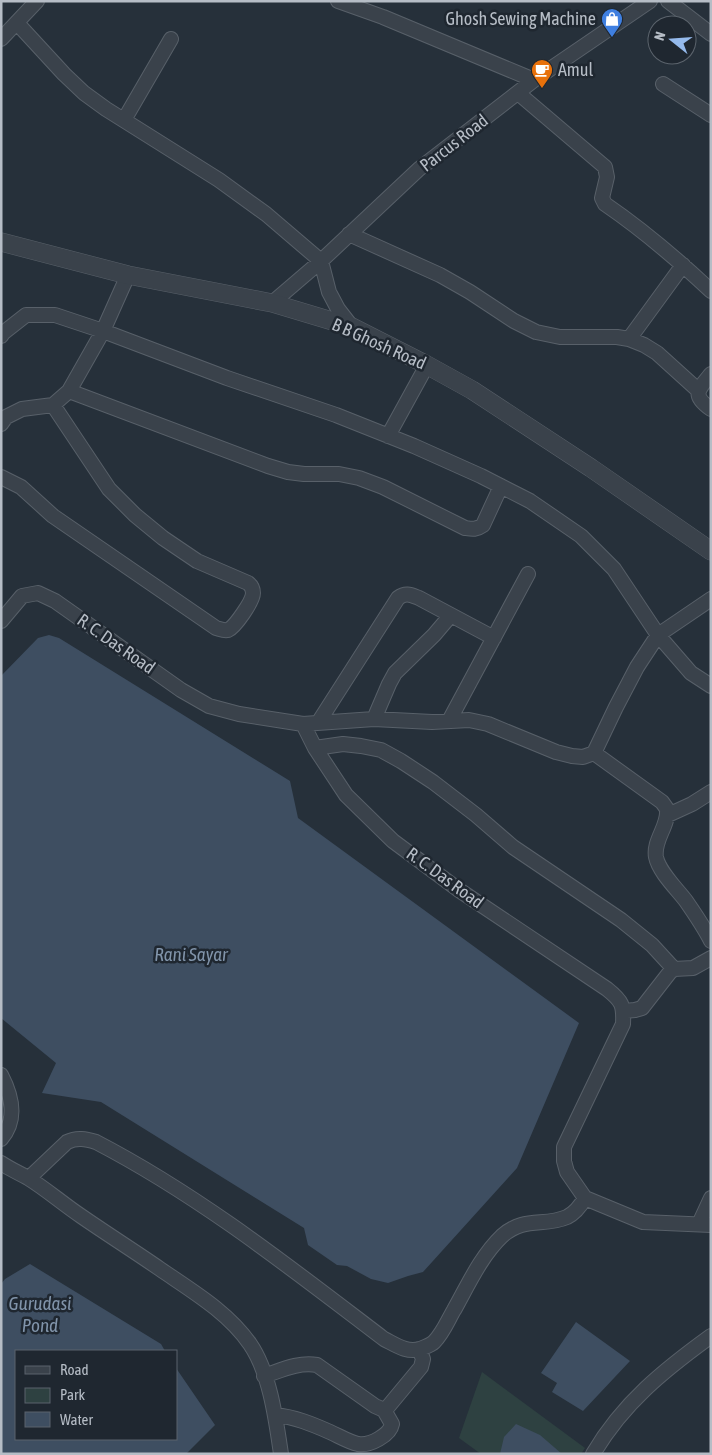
<svg xmlns="http://www.w3.org/2000/svg" width="712" height="1455" viewBox="0 0 712 1455" font-family="'Asap Condensed',sans-serif">
<style>
.green{fill:#2e4141}
.water{fill:#3e4e61}
.lines{fill:none;stroke-linecap:round;stroke-linejoin:round}
.minor-casing{stroke:#586069;stroke-width:16}
.tertiary-casing{stroke:#586069;stroke-width:19}
.minor{stroke:#3a424b;stroke-width:14}
.tertiary{stroke:#3a424b;stroke-width:18}
.labels{text-anchor:middle;stroke-width:5;stroke-linejoin:round;paint-order:stroke}
.poi-label{font-size:18px;fill:#b6bdc6;stroke:#1f2730;text-anchor:end}
.street-label{font-size:18px;fill:#b6bdc6;stroke:#1f2730}
.water-label{font-size:19px;font-style:italic;fill:#8194aa;stroke:#1f2730}
</style>
<rect width="100%" height="100%" fill="#26303a"/>
<!-- green -->
<path class="green" d="M482,1372L585,1448L581,1454H481L459,1438Z"/>
<!-- water -->
<path class="water" d="M49,635L59,638L290,781L298,818L579,1023L517,1168L423,1272L408,1276L388,1283L371,1279L347,1266L337,1265L308,1245L304,1228L101,1102L42,1093L56,1063L1,1018V676L38,638Z
M30,1264L161,1344L165,1351H16V1439H176V1368L215,1425L186,1454H1V1284L5,1279Z
M576,1322L630,1361L583,1411L552,1392L557,1383L541,1373Z
M516,1424L540,1435L562,1454H500L504,1437Z"/>
<g class="lines">
<!-- minor casing -->
<g class="minor-casing">
<path id="minor" d="M338,1L383,17L534,80
M668,1L711,34
M17,23L64,74L84,93L106,109L219,180L266,214L321,261L329,292L338,309L352,327
M1,39L37,1
M663,84L711,115
M518,93L605,167L607,177L602,198L605,204C643,230 677,259 711,291
M124,120L171,39
M349,234L440,275L470,292L514,321L536,332L560,337H617L629,339L644,345L657,353L699,391
M272,303L321,261L419,169L534,80L650,1
M1,336L3,333L26,315H55L103,331L227,378L336,415L414,446L481,476L530,501L581,536L614,569L658,635L691,673L711,686
M629,339L683,265
M711,374C698,390 691,395 711,409
M69,391L268,466L288,472L304,474H339L359,478L383,487L465,528C472,529 476,530 483,525L501,486
M1,424L6,417L22,409L53,405L69,391L103,331L128,275
M388,436L427,365
M1,477L21,487L53,516L216,628C220,629 224,631 228,630C235,627 253,601 253,593C253,589 252,586 248,583L197,561L163,538L135,515L109,489L53,405
M1,621L22,596L38,593L55,601L181,690L209,706L239,714L303,724L315,748L346,795L393,841L459,890L607,989C622,1001 624,1005 623,1024L564,1147V1161L567,1172L585,1198L643,1222L711,1225
M374,719L389,684L395,673L434,635L451,615
M449,721L528,574
M318,723L398,598C406,592 411,595 419,598L494,638
M303,724L374,719L432,722L469,720L488,724L556,752L572,756L583,757L594,753L662,802L667,809C669,826 653,840 656,857C659,872 677,889 686,901C695,914 704,927 711,941
M315,748L343,744L361,746L381,750L401,761L433,782L476,815L513,847L621,920L652,945L674,969
M594,753L616,707L637,667L658,635L711,599
M668,815L692,804L711,792
M624,1011L635,1010L642,1008L670,972L674,969L693,968L711,958
M1,1075C12,1096 18,1119 1,1139
M1,1163C10,1169 19,1173 28,1178C46,1189 63,1204 81,1216C107,1234 134,1251 160,1269C192,1291 228,1312 250,1344C270,1373 276,1420 281,1454
M29,1178L67,1142C77,1137 86,1139 96,1142C200,1196 292,1269 384,1339C396,1345 407,1353 420,1349C425,1347 431,1345 434,1342C443,1333 448,1320 454,1310C468,1285 481,1256 502,1236C524,1216 544,1227 567,1217C575,1213 581,1205 585,1198
M699,1224L711,1198
M264,1376C282,1370 298,1362 317,1365L375,1406L384,1410L387,1408L421,1367L423,1359L419,1349
M275,1415C295,1417 312,1424 330,1432C339,1436 349,1442 358,1444C370,1446 390,1435 392,1424L384,1410
M593,1454C623,1403 664,1370 711,1336"/>
</g>
<!-- tertiary casing -->
<g class="tertiary-casing">
<path id="tertiary" d="M1,242L128,275L272,303L352,327L425,364L472,390L591,468L711,551"/>
</g>
<!-- minor -->
<use href="#minor" class="minor"/>
<!-- tertiary -->
<use href="#tertiary" class="tertiary"/>
</g>
<!-- icons -->
<defs>
<g id="shop-pin" transform="scale(1.125)"><path d="M0 17L-7.5 6A9.5 9.5 0 1 1 7.5 6Z" fill="#3f7fe0" stroke="#1f2730"/><path d="M-5-2.5h2.3a2.7 3.5 0 0 1 5.4 0H5L5.5 6h-11ZM-1.5-2.5h3a1.5 2.3 0 0 0-3 0Z" fill="#fff"/></g>
<g id="cafe-pin" transform="scale(1.125)"><path d="M0 17L-7.5 6A9.5 9.5 0 1 1 7.5 6Z" fill="#e8710a" stroke="#1f2730"/><path d="M-5.5-4.5H6V0H3Q3 3.5 0 3.5H-2.5Q-5.5 3.5-5.5 0ZM3-3.2v2h1.7v-2ZM-6 4.5H4V6H-6Z" fill="#fff"/></g>
</defs>
<g fill-rule="evenodd">
<use href="#shop-pin" x="612" y="19"/>
<use href="#cafe-pin" x="542" y="70"/>
</g>
<g class="labels">
<!-- poi labels -->
<g class="poi-label">
<text x="596" y="25">Ghosh Sewing Machine</text>
<text x="558" y="76" text-anchor="start">Amul</text>
</g>
<!-- street labels -->
<g class="street-label">
<text transform="translate(454 143) rotate(-38)" y="6">Parcus Road</text>
<text transform="translate(379 344) rotate(24)" y="6">B B Ghosh Road</text>
<text transform="translate(116 644) rotate(35)" y="6">R. C. Das Road</text>
<text transform="translate(445 878) rotate(36)" y="6">R. C. Das Road</text>
</g>
<!-- water labels -->
<g class="water-label">
<text x="191" y="961">Rani Sayar</text>
<text x="40" y="1310">Gurudasi<tspan x="40" dy="22">Pond</tspan></text>
</g>
</g>
<!-- border -->
<rect width="712" height="1455" fill="none" stroke="#b6bdc6" stroke-width="5"/>
<!-- legend -->
<rect x="15" y="1350" width="162" height="90" fill="#1f2730" stroke="#5b636c"/>
<rect x="25" y="1366" width="25" height="8" fill="#3a424b" stroke="#5b636c"/>
<text x="60" y="1375" font-size="15" fill="#b6bdc6">Road</text>
<rect x="25" y="1388" width="25" height="15" fill="#2e4141" stroke="#5b636c"/>
<text x="60" y="1400" font-size="15" fill="#b6bdc6">Park</text>
<rect x="25" y="1412" width="25" height="15" fill="#3e4e61" stroke="#5b636c"/>
<text x="60" y="1425" font-size="15" fill="#b6bdc6">Water</text>
<!-- north arrow -->
<g transform="translate(672 40) rotate(287)"><circle r="24" fill="#1f2730" stroke="#5b636c"/>
<path d="M0-4L9 19L0 12L-9 19Z" fill="#95baec"/>
<text y="-8" font-size="14" font-weight="bold" text-anchor="middle" fill="#b6bdc6">N</text>
</g>
</svg>
